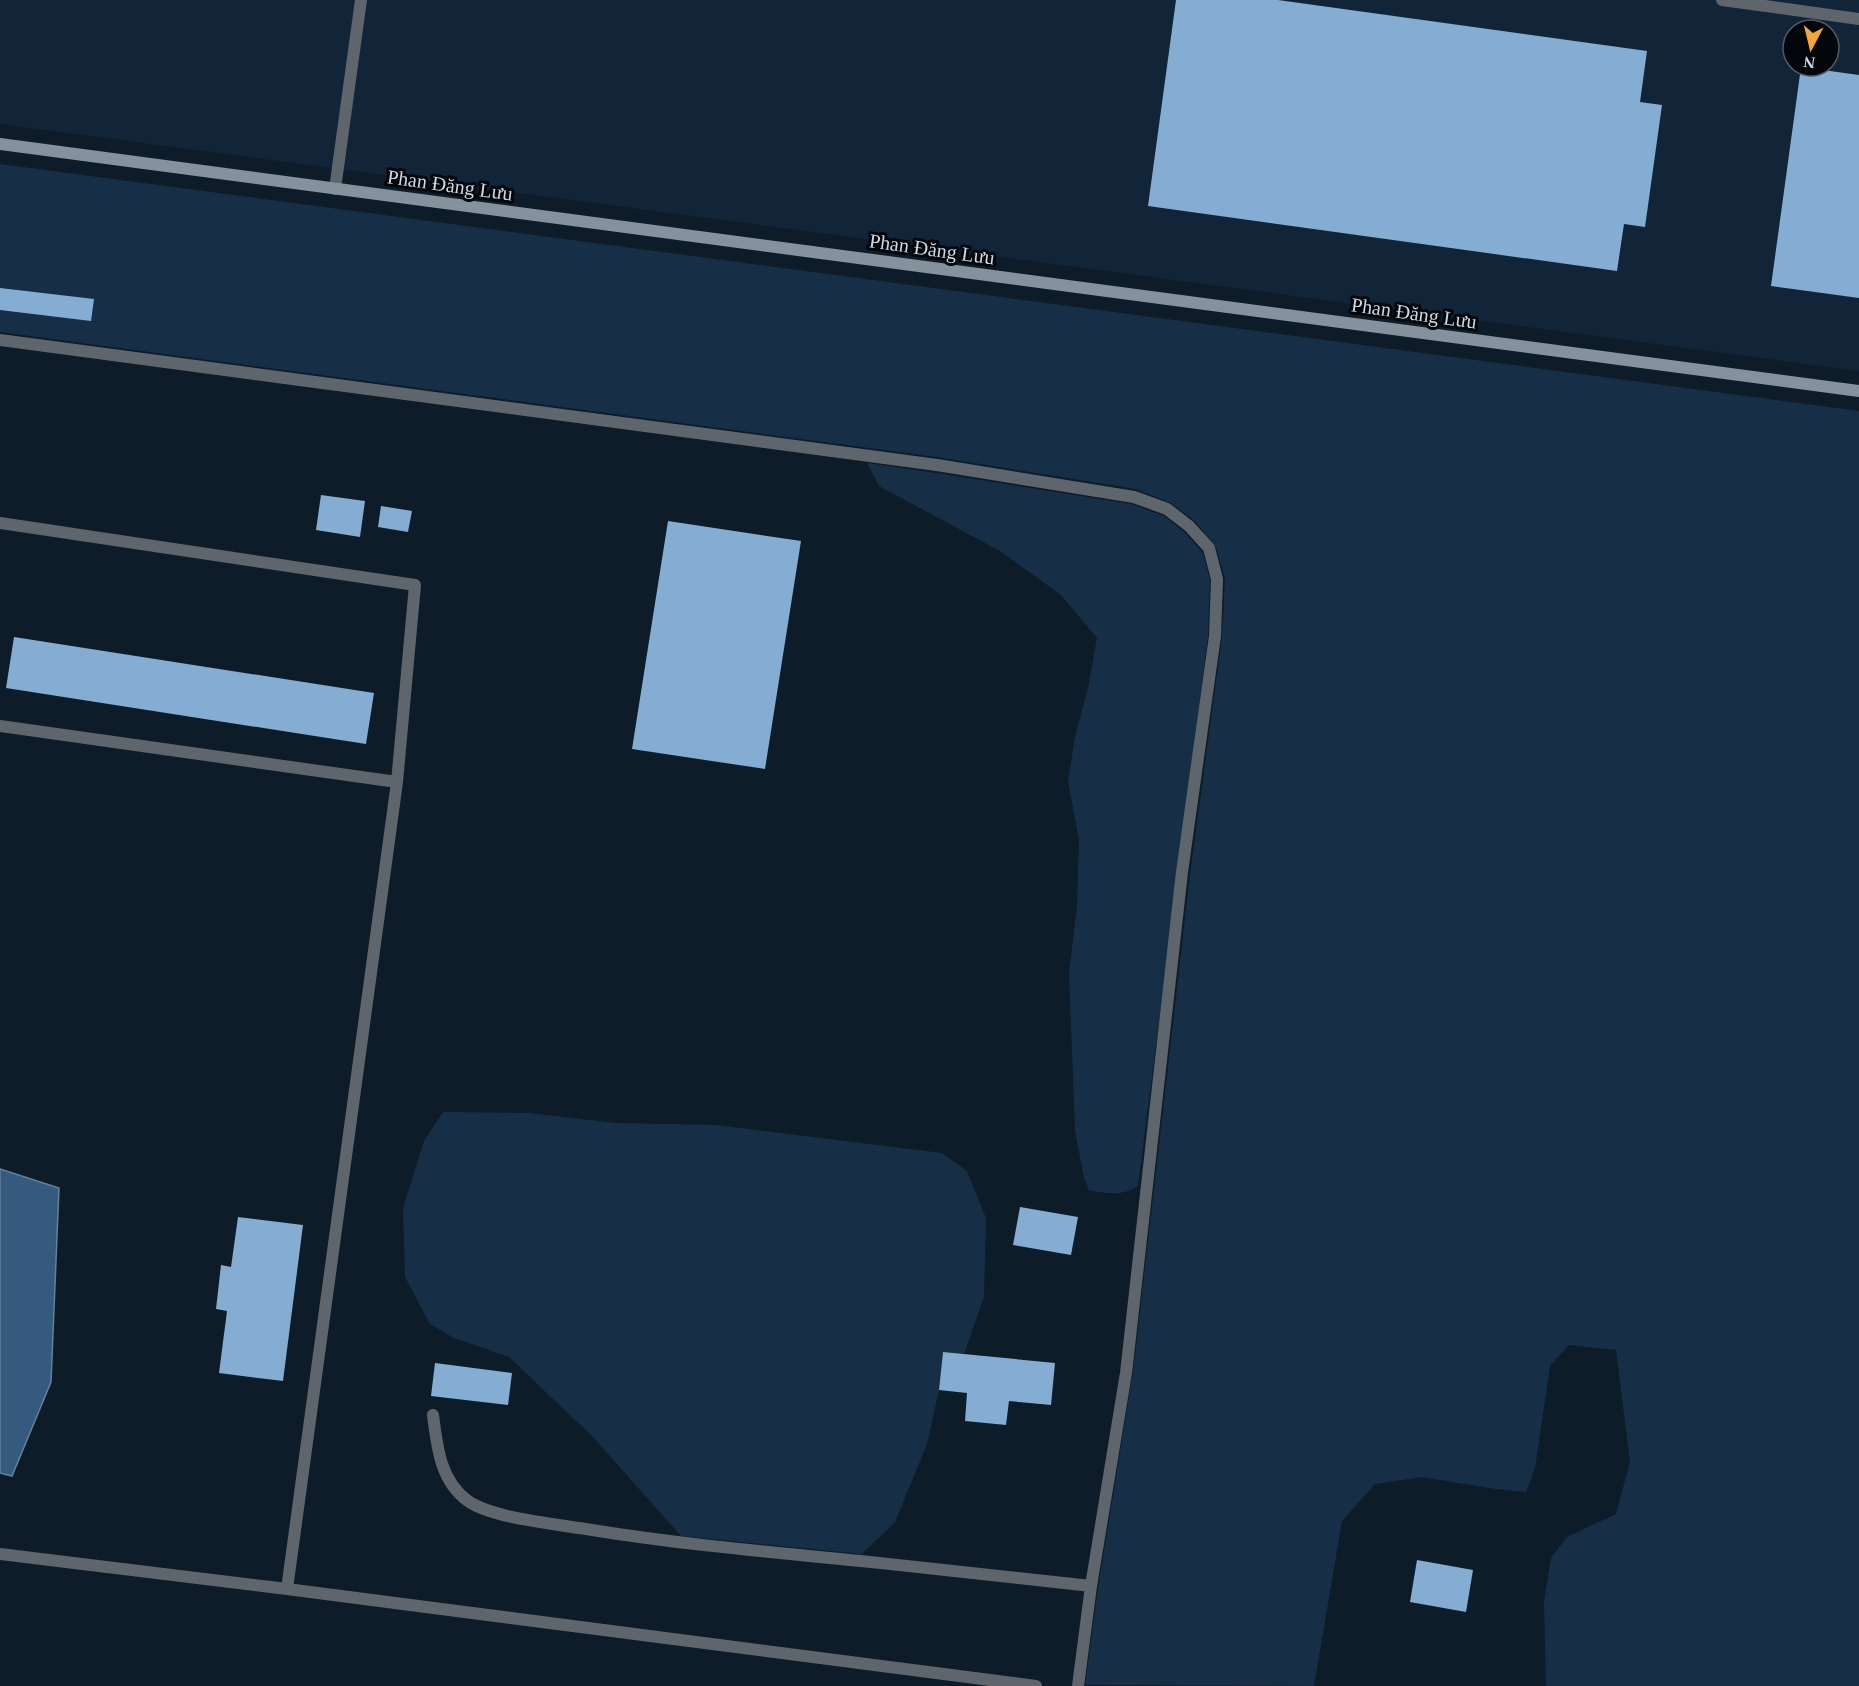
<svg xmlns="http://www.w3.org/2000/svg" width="1859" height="1686" viewBox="0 0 1859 1686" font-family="'Times New Roman',serif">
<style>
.built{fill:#122538;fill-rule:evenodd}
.green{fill:#172f46}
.water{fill:#365a7d;stroke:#64809c;stroke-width:1.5}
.building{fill:#85add4}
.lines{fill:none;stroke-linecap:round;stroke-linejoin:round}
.lane{stroke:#5e656d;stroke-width:12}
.secondary{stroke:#85919c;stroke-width:12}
.labels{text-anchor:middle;stroke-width:6;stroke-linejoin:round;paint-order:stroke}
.street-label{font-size:20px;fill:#d0d9e3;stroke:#03060b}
</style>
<rect width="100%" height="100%" fill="#0e1c29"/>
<!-- built -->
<path class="built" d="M0,0H1859V371L0,124ZM1793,30H1829V66H1793Z"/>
<!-- green -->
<path class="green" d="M0,164L1859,411V1686H1546L1544,1602L1551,1558L1567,1537L1616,1514L1630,1462L1616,1350L1569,1345L1550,1366L1535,1468L1526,1492L1496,1489L1422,1477L1375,1484L1342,1521L1314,1686L1085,1685L1098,1588L1133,1372L1190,875L1222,637L1225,579L1216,547L1195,521L1171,503L1136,489L937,457L0,332Z
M867,463L936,473L1131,504L1164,516L1184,532L1203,553L1210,580L1208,636L1138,1186C1121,1196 1108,1194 1089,1190L1084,1178L1075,1130L1069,973L1077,906L1079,839L1068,782L1075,737L1088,688L1097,638L1061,595L1000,551L879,486Z
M443,1112L528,1113L616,1123L716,1125L942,1153L967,1171L986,1218L984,1297L964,1354L943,1352L939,1390L927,1444L895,1522L862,1554L681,1536L592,1436L509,1357L452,1337L430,1324L405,1277L403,1208L424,1141Z"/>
<!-- water -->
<path class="water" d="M0,1169L59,1188L51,1382L12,1476L0,1473Z"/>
<!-- building -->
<path class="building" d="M1176,0H1278L1647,51L1640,102L1662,105L1645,227L1624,224L1617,271L1148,206Z
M1801,67L1859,75V298L1771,286Z
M0,288L94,299L91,321L0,310Z
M321,495L365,501L360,537L316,530Z
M381,506L412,511L408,532L378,527Z
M668,521L801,541L765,769L632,749Z
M14,637L374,693L366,744L6,688Z
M1020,1207L1078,1217L1071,1255L1013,1245Z
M238,1217L303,1225L283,1381L219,1373L227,1311L216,1309L221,1265L231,1267Z
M943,1352L1055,1363L1051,1405L1009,1401L1006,1425L965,1421L967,1393L939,1390Z
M435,1363L512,1373L508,1405L431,1396Z
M1417,1560L1473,1570L1466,1612L1410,1602Z"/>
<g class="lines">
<!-- lane -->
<path class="lane" d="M1722,0L1859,19
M335,189L361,0
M0,340L937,465L1134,497L1167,509L1189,526L1209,548L1217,579L1215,636L1182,872L1126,1373L1091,1586L1078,1686
M0,523L415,585L397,782
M0,726L397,782L287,1589
M433,1415C437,1446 440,1481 468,1501C492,1518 555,1524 586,1529C677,1544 769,1552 861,1561C938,1569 1015,1578 1091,1586
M0,1554L287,1589L1036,1686"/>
<!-- secondary -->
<path class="secondary" d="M0,144L1859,391"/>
</g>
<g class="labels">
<!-- street labels -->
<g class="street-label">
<text transform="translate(450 185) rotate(8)" y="7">Phan Đăng Lưu</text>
<text transform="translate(932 249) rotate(8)" y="7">Phan Đăng Lưu</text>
<text transform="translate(1414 313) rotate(8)" y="7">Phan Đăng Lưu</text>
</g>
</g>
<!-- north arrow -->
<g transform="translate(1811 48) rotate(187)"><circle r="28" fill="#03060b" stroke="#555a61" stroke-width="1.5"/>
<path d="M0-4.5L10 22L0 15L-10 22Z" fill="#f3a442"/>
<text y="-9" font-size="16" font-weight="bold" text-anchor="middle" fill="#d0d9e3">N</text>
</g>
</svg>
